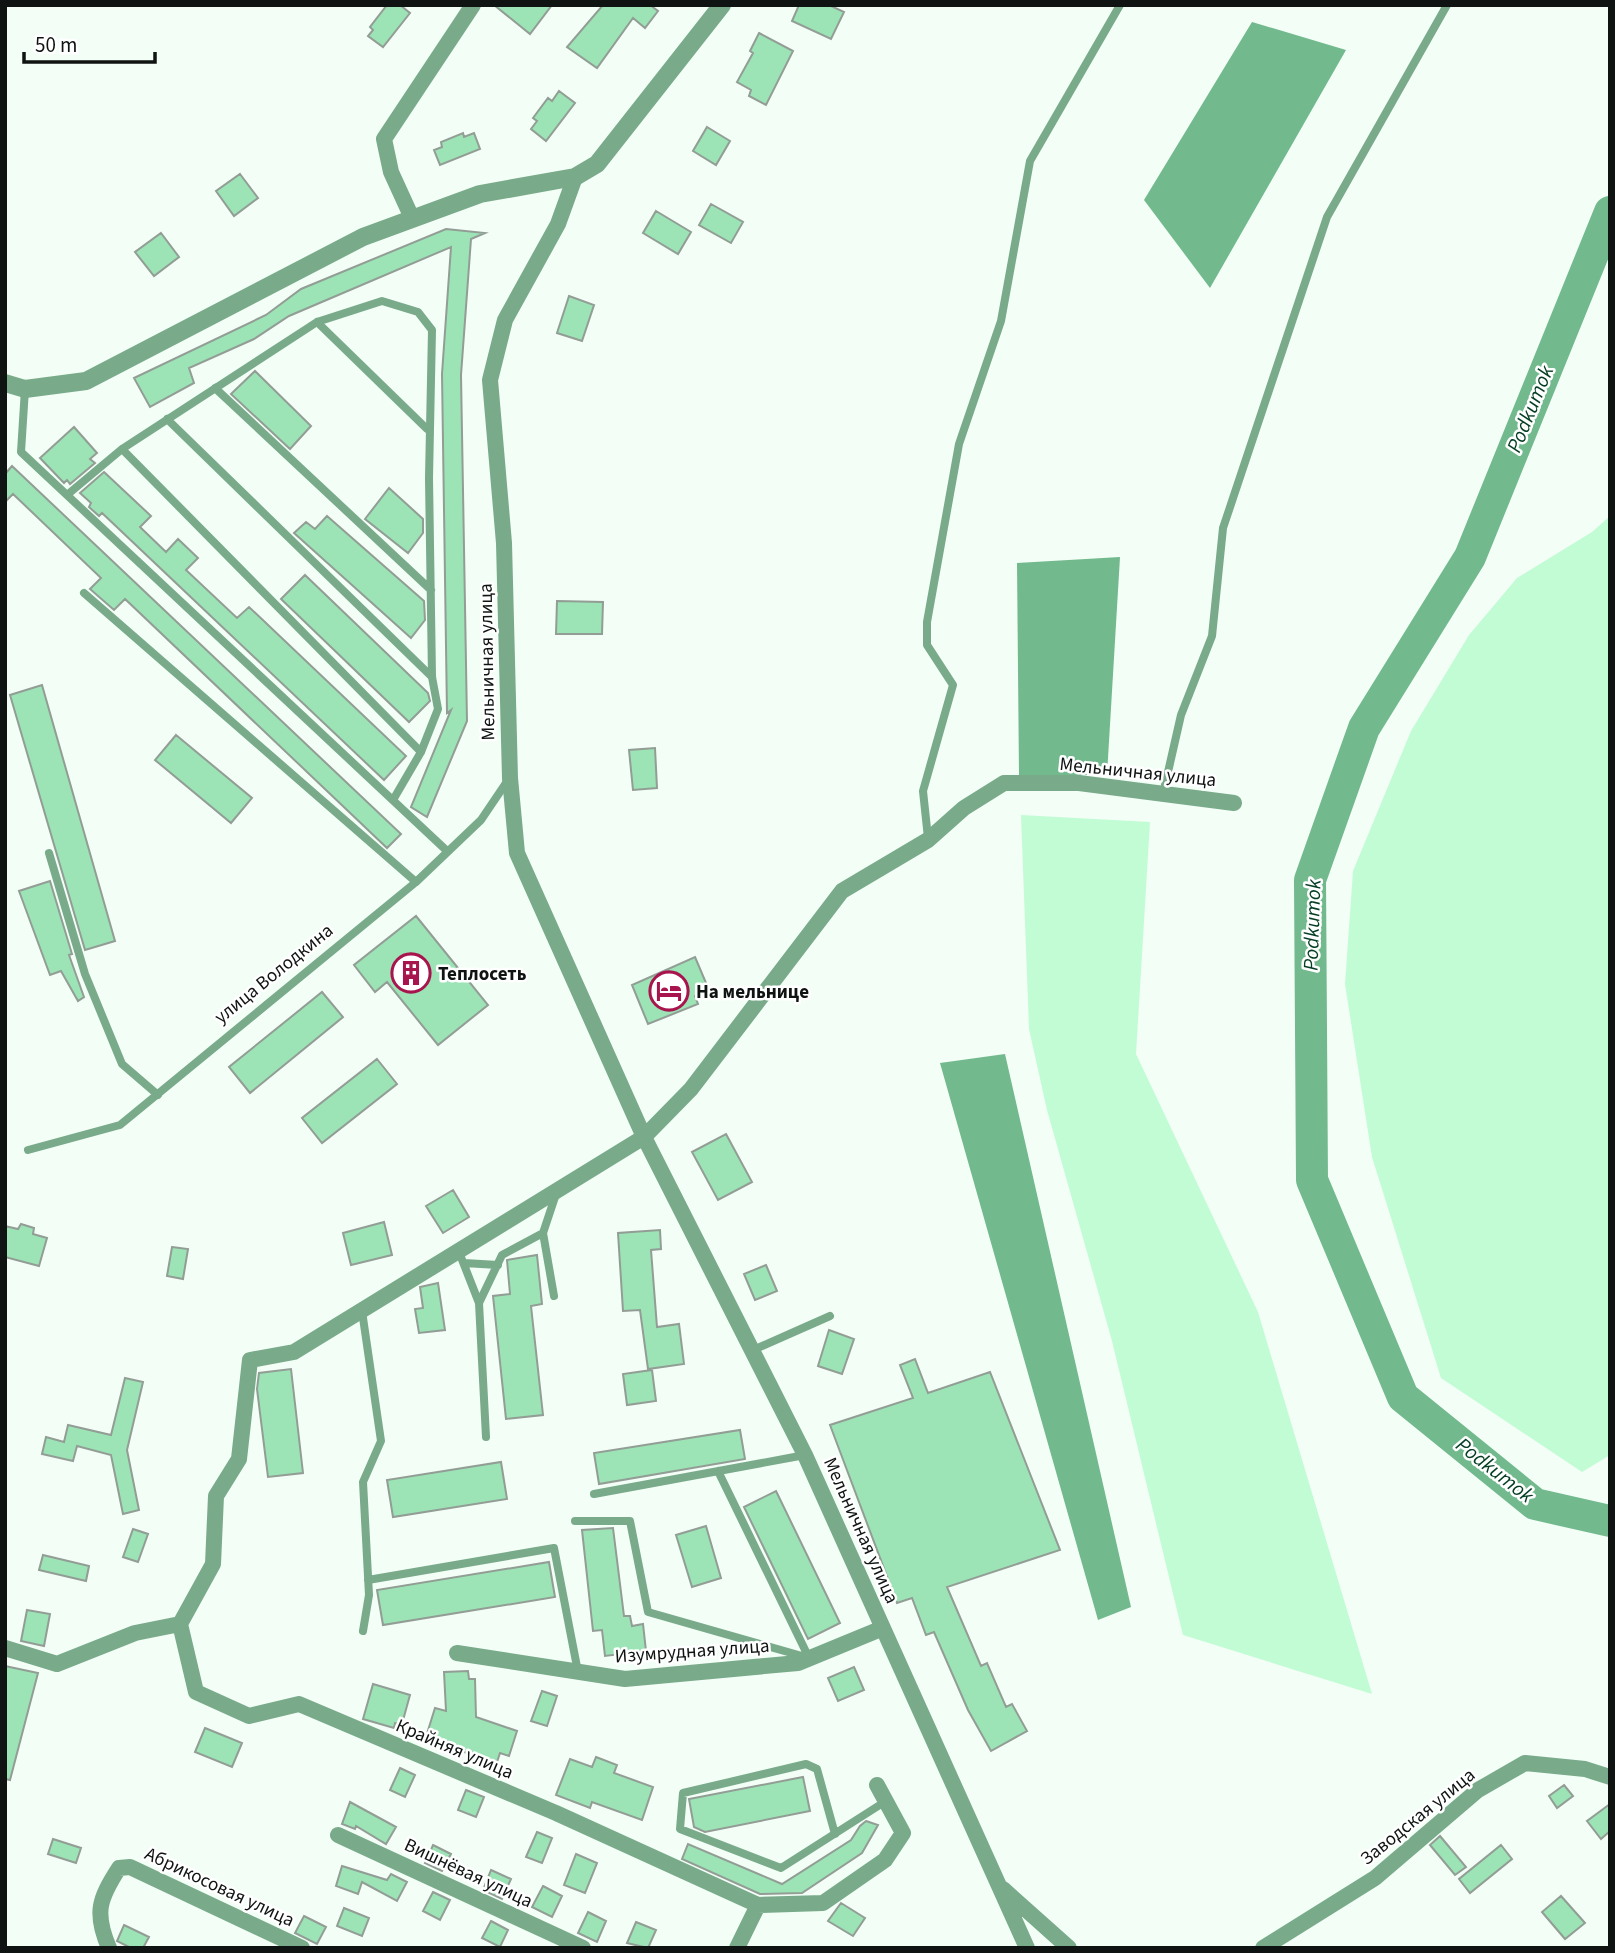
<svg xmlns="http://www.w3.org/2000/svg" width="1615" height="1953" viewBox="0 0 1615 1953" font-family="'Source Sans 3',sans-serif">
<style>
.green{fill:#c2fcd5}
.water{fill:#72b98d}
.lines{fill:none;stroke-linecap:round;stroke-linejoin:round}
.river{stroke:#72b98d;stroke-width:32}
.building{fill:#9ce4b5;stroke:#929d95;stroke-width:2}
.service{stroke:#79aa8a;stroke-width:8}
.minor{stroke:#79aa8a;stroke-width:16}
.tertiary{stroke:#79aa8a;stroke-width:18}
.labels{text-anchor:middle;stroke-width:5;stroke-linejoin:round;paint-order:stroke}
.street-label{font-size:19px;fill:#0f1311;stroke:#fff}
.poi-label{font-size:19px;font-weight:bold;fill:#0f1311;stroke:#fff;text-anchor:start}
.water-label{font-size:21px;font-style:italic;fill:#043e22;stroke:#fff}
</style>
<rect width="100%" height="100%" fill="#f2fef6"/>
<!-- green -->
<path class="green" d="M1610,516V1455L1582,1472L1441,1378L1372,1157L1345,984L1353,871L1411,731L1469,635L1517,578L1592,532Z
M1021,815L1150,822L1136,1054L1258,1312L1372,1694L1183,1635L1112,1341L1047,1110L1029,1029Z"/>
<!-- water -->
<path class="water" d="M1252,22L1346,50L1210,288L1144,200Z
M1120,557L1107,775H1019L1017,563Z
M1005,1054L1131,1607L1098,1620L940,1063Z"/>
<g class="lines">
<!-- river -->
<path class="river" d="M1610,212L1470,557L1364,728L1310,880L1312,1180L1403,1397L1535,1504L1610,1521"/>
</g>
<!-- building -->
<path class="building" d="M387,5H400L410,13L383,47L368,36L373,30L370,27Z
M494,5H552L530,34Z
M603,5H650L658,11L645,28L633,18L597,68L567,47Z
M799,5H829L844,12L831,39L792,21Z
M759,33L793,51L766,105L749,96L751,90L737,82L753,53L750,51Z
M559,91L575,103L546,141L531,129L537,121L533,118L548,98L552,101Z
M707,127L730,141L716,165L693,151Z
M463,133L464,137L474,133L480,149L440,165L434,150L442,147L441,142Z
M240,174L258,198L234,216L216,191Z
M711,204L743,222L731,243L699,225Z
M656,211L691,232L678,254L643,233Z
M446,229L485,233L471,239L461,375L467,721L427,817L411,807L451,710L447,713L442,374L451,247L289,316L254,339L189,368L194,383L150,407L134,378L266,315L301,289Z
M161,233L179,257L154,276L135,252Z
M569,296L594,305L582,341L557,333Z
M255,371L311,426L290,449L231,394Z
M74,427L97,453L90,459L95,463L70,484L67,480L64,483L40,458Z
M12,466L401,834L387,848L125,599L114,610L90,589L101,578L13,494L5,502V474Z
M104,472L151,516L140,527L166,552L178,539L198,558L186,570L237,618L249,607L406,756L384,780L102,513L99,516L89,507L91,503L80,493Z
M389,488L423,519V533L408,553L365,519Z
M327,516L424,601L425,620L411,638L294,533L306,522L315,529Z
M305,575L428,693L430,701L409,722L281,599Z
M557,601L603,602L602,634H556Z
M42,685L115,941L85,950L10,695Z
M176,735L252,798L231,823L155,760Z
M655,748L657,788L633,790L629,750Z
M50,881L72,954L69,955L84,997L78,1001L61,971L50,975L19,891Z
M416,916L488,1005L438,1045L387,982L375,992L354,965Z
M695,957L709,990L695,996L698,1004L648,1024L632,985Z
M322,992L343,1017L250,1093L229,1067Z
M377,1059L397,1084L322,1143L302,1118Z
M726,1134L752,1182L718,1200L692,1152Z
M453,1190L469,1217L443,1233L426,1206Z
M384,1222L392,1255L351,1265L343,1233Z
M21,1224L34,1228L33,1234L47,1238L39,1266L5,1257V1226L18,1229Z
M660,1230L661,1249L651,1250L657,1327L679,1324L684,1364L648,1369L640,1310L623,1311L618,1233Z
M172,1247L188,1249L183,1279L167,1276Z
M537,1255L542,1304L531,1306L543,1415L506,1419L493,1296L510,1294L507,1260Z
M766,1265L777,1291L755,1300L744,1274Z
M438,1283L445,1330L419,1333L415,1309L423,1308L420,1287Z
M829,1330L854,1339L842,1374L818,1366Z
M915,1359L928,1393L990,1372L1060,1550L947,1587L981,1666L987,1663L1006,1707L1012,1704L1027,1731L991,1751L968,1710L934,1632L926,1635L912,1598L897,1603L830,1425L913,1398L900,1365Z
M291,1369L303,1473L268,1477L257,1389L259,1373Z
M652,1370L656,1401L627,1405L623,1374Z
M125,1378L143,1382L127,1450L139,1510L123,1514L111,1455L77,1446L73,1461L42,1454L46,1437L64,1442L68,1425L111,1435Z
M740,1430L745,1459L599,1484L594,1453Z
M501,1462L507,1499L393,1517L387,1480Z
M776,1491L840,1623L808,1639L744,1507Z
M706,1526L721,1578L692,1587L676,1535Z
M613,1528L624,1616H630L632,1626L643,1624L646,1651L605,1656L602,1630L593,1631L582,1530Z
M133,1529L148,1534L138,1562L123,1557Z
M43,1555L89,1566L86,1581L39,1570Z
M549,1562L555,1597L383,1625L377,1590Z
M27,1610L50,1614L44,1646L21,1641Z
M5,1666L38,1673L10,1780L5,1779Z
M854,1667L864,1690L838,1701L828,1678Z
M468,1671L469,1679H475L476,1717L517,1731L509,1756L500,1753L497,1762L425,1740L435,1708L446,1711L444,1672Z
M373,1684L410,1695L402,1724L395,1723L394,1728L363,1719Z
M542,1691L557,1696L547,1726L531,1721Z
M205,1728L242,1743L232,1767L195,1752Z
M596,1757L617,1765L614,1773L653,1787L642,1820L592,1802L590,1808L556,1795L570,1759L592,1767Z
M400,1768L415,1775L405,1797L390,1790Z
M803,1777L810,1811L705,1832L694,1827L689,1799Z
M1564,1785L1573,1796L1557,1808L1549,1796Z
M466,1790L484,1797L476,1817L458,1810Z
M350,1802L396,1827L386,1844L356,1826L355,1829L342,1824Z
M1610,1804V1831L1601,1839L1587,1821Z
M866,1821L878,1825L862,1853L802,1893L760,1894L682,1859L688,1844L782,1884L851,1840L860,1826Z
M537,1832L552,1838L542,1863L526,1857Z
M1440,1836L1466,1867L1455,1875L1430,1845Z
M53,1839L81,1848L76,1863L48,1854Z
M433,1845L451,1854L442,1871L425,1863Z
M1501,1845L1512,1859L1470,1893L1459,1879Z
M576,1854L597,1863L585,1893L564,1885Z
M342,1866L387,1880L391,1874L407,1882L397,1901L362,1882L358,1894L336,1886Z
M491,1870L511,1879L502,1899L483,1890Z
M543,1886L562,1896L552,1917L532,1907Z
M433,1892L450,1900L440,1920L423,1911Z
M1561,1896L1585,1923L1565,1939L1542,1912Z
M841,1903L865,1918L853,1936L828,1921Z
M344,1908L369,1918L362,1936L337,1926Z
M588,1912L606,1921L597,1942L578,1933Z
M304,1916L326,1927L317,1944L295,1933Z
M491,1921L508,1930L500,1947L482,1938Z
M636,1922L656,1930L648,1948L627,1943Z
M124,1925L149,1937L143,1948H131L117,1941Z"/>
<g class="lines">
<!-- service -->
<path class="service" d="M317,322L427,429
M215,388L431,590
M25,389L21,452L446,850
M167,419L432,677
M122,449L421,752
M67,495L122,449L317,322L382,301L418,312L432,330L429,478L432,677L438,709L421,752L393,800
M84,593L416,882
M1163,794L1181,715L1212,636L1223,528L1327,217L1447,5
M928,838L923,791L953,685L927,645V622L959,444L1001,321L1030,161L1120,5
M49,853L85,974L122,1064L158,1095
M28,1150L120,1125L416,882L481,820L508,780
M543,1233L554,1296
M459,1252L479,1303L486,1437
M464,1263L498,1265
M479,1303L502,1255L543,1233L556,1194
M362,1311L381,1441L363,1482L369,1595L363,1631
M751,1351L830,1316
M594,1494L805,1455
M575,1521H630L648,1612L809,1658L718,1471
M368,1580L554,1548L578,1672
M835,1834L817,1769L806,1764L683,1793L680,1829L781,1868L886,1801"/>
<!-- minor -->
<path class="minor" d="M575,177L558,224L505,320L490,380L504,543L510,778L517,853L644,1137L805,1455L1027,1948
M412,218L391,172L384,139L473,5
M180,1624L213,1564L216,1496L239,1459L250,1360L294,1352L644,1137L691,1089L842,891L928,840L964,808L1004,783H1079L1234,803
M180,1624L196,1692L249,1716L299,1704L556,1813L758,1905L823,1903L885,1860L903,1833L877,1785
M5,1648L57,1664L135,1633L180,1624
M457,1653L625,1679L798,1663L883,1628
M338,1835L583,1948
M1003,1889L1069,1948
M109,1948C94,1913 99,1899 119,1868L130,1867L302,1948
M737,1948L758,1905
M1263,1948L1375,1878L1478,1790L1525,1763L1585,1769L1610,1777"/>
<!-- tertiary -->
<path class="tertiary" d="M5,383L25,389L86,381L363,237L480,194L575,177L597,164L722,5"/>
</g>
<!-- icons -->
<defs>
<g id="building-ring" transform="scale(2.0125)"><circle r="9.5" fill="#fff" stroke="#a8154e" stroke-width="1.5"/><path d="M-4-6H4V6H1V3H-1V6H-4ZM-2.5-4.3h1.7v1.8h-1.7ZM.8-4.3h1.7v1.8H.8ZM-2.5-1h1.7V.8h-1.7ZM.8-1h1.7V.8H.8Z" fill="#a8154e"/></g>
<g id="hotel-ring" transform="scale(2.0125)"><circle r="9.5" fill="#fff" stroke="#a8154e" stroke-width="1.5"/><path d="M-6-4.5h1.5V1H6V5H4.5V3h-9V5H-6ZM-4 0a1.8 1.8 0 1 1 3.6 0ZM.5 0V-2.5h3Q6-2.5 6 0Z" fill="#a8154e"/></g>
</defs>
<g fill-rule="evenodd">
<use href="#building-ring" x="411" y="973"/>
<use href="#hotel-ring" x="669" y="991"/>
</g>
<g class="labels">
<!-- street labels -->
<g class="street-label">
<text transform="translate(486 662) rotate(-91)" y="7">Мельничная улица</text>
<text transform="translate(1138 771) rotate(6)" y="7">Мельничная улица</text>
<text transform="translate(273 973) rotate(-39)" y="7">улица Володкина</text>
<text transform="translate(862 1530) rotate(66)" y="7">Мельничная улица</text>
<text transform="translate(692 1650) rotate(-4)" y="7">Изумрудная улица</text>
<text transform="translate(455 1748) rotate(23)" y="7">Крайняя улица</text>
<text transform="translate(1417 1816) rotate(-39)" y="7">Заводская улица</text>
<text transform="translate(469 1872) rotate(25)" y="7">Вишнёвая улица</text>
<text transform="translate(220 1886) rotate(25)" y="7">Абрикосовая улица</text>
</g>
<!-- poi labels -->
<g class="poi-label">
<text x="438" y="980">Теплосеть</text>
<text x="696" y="998">На мельнице</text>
</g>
<!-- water labels -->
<g class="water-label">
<text transform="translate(1530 409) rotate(-68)" y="7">Podkumok</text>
<text transform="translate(1312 925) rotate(-88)" y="7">Podkumok</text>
<text transform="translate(1495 1470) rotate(38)" y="7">Podkumok</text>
</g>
</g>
<!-- border -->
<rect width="1615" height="1953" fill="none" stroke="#0f1311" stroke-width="14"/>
<!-- scale -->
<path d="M24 52v10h131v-10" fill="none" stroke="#0f1311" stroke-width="3.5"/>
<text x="35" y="52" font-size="21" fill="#0f1311" stroke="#ffffff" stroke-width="5" paint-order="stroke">50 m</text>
</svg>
